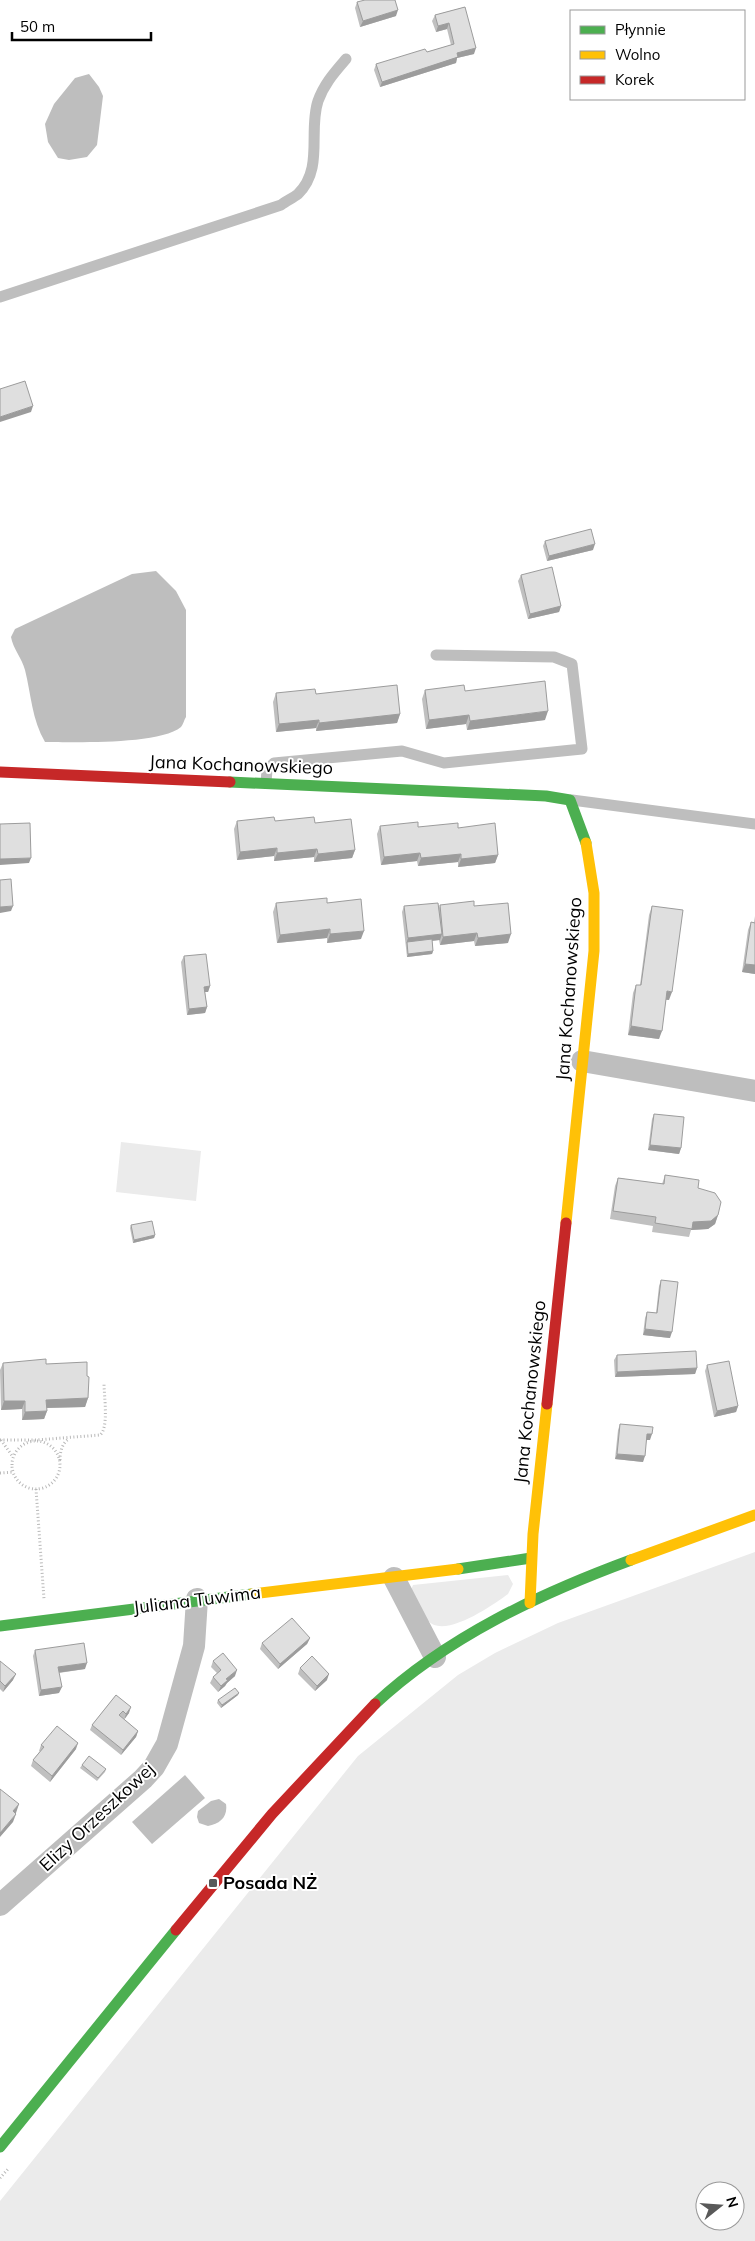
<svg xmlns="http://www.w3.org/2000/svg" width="755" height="2241" viewBox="0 0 755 2241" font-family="Mulish,sans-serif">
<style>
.green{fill:#ebebeb;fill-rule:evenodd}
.water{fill:#bebebe}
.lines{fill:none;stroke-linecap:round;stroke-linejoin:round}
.path{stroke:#b9b9b9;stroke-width:3;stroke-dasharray:1 2.5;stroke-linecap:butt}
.lane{stroke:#bebebe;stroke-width:11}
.street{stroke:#bebebe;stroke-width:22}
.fast{stroke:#4caf50;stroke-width:11}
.slow{stroke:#ffc107;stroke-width:11}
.jam{stroke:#c62828;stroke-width:11}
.wall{fill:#c0c0c0}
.shaded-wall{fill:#9c9c9c}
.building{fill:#dfdfdf;stroke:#9c9c9c}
.poi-dot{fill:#595959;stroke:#fff;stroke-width:2}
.labels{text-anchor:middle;stroke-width:4;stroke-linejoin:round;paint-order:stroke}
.street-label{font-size:18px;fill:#000;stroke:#fff}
.poi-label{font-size:18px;font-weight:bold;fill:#000;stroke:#fff;text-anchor:start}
</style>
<rect width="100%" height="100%" fill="#fff"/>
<!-- green -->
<path class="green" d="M121,1142L201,1151L196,1201L116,1192Z
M755,1552V2241H0V2201L358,1756L458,1675L495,1653L558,1623ZM705,2191H735V2221H705Z
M508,1575L513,1584L508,1594C493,1605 445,1639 428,1621C421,1613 416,1599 411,1590L413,1585Z"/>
<!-- water -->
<path class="water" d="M89,74L99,87L103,96L97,145L87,157L69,160L58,158L48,142L45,124L54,104L75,78Z
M156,571L176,591L186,610V717C184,720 183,725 181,727C159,745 74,742 45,742C32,720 31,694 25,670C22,658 13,649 11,637L15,629L132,574Z
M185,1775L205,1798L152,1844L132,1822Z
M219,1799L226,1804C228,1817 220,1824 208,1826L199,1823L197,1817L198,1811L211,1801Z"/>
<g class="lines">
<!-- path -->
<path class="path" d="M0,1440H36L100,1435C109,1428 104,1395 104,1384
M1,1440L13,1457
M12 1465a24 24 0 1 1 48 0a24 24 0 1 1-48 0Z
M60,1460C60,1452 62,1443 69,1439
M0,1473L13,1472
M36,1489L44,1599
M0,2178L8,2169"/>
<!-- lane -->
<path class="lane" d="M0,297L281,205C286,201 293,198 298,194C324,169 308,131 318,101C324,84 334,73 346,59
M266,783L267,770L274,763L402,751L444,763L582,749L572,664L554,657L436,655
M572,800L755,824"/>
<!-- street -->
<path class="street" d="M582,1061L755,1091
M394,1578L435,1657
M0,1905L143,1779L154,1767L167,1744L194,1646L197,1599"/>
<!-- fast -->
<path class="fast" d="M230,782L546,796L570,800L586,843
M458,1569L531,1558
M0,1626L252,1594
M375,1704C447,1637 539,1594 631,1560
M0,2147L176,1930"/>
<!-- slow -->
<path class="slow" d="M566,1223L594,951V893L586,843
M631,1560L755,1515
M252,1594L458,1569
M530,1603L533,1534L547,1404"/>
<!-- jam -->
<path class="jam" d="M0,772L230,782
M547,1404L566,1223
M176,1930L272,1814L375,1704"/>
</g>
<!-- wall -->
<path class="wall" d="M357,2L396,16L360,27L355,8Z
M465,7L474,54L457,58L456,63L380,87L374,70L376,64L427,52L451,45L447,29L436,32L432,21L435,15Z
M545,541L593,550L547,561L543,546Z
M521,575L561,606L559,612L528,619L518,581Z
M425,690L465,691L545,720L467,730L466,724L426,729L422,699Z
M276,693L316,694L400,714L397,723L316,731V728L276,732L273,702Z
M237,821L315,823L355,850L352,858L314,862V857L274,861V856L237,860L234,829Z
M380,826L458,828L498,855L495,863L458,867V862L418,866L417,861L381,865L377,834Z
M276,903H327L361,939L327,943V938L277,943L273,912Z
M440,905L474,906L508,943L475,946L474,941L440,945L439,940L432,941L433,951L432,954L407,957L402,912L404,906L439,908Z
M652,906L669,1000H666L659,1039L628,1035L633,993L636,985H640L649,915Z
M755,916V974L742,972L748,930L751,922H754Z
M184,956L210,986L208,992H205L207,1007L205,1013L187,1015L181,962Z
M654,1114L681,1148L679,1154L648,1150L652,1119Z
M665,1175L698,1188L718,1215L715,1224L708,1229L691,1230L689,1237L652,1232L653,1226L610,1219L615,1186L618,1178L662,1184Z
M131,1225L155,1235L154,1238L133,1243L130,1228Z
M661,1280L670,1338L643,1335L645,1318L647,1312L656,1313L659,1286Z
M617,1355L697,1368L695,1374L615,1377L614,1360Z
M3,1363L46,1364L88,1398L85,1407L46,1408L47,1411L44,1419L22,1420V1409L1,1410L0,1370Z
M707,1365L738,1406L736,1412L714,1417L705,1371Z
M620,1424L650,1440H646L643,1462L615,1459L618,1430Z
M310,1638L307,1644L278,1669L260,1649L262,1643Z
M35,1650L85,1669L59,1673V1693L39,1696L33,1656Z
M0,1661L13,1680L3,1692L0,1689Z
M213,1661L235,1676L227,1683L225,1686L218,1692L210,1683L213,1677L217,1673L211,1667Z
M300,1668L327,1680L315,1691L298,1674Z
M116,1695L129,1713L124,1719L138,1731L136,1737L121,1755L90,1730L92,1725Z
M238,1695L221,1708L217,1703L218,1700Z
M41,1745L76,1749L50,1782L31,1766L33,1760L40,1751H39Z
M82,1765L106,1769L105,1772L97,1781L80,1768Z"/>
<!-- shaded-wall -->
<path class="shaded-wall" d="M398,10L396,16L360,27L363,21Z
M449,23L447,29L436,32L438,26Z
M476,48L474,54L457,58L456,63L380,87L382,82L457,53Z
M33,406L31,412L0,422V417Z
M595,544L593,550L547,561L549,556Z
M561,606L559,612L528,619L530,614Z
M548,711L545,720L467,730L470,721Z
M400,714L397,723L316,731L319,723Z
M469,715L466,724L426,729L429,720Z
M319,720L316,728L276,732L279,724Z
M277,848L274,856L237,860L240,852Z
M317,849L314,857L274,861L277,853Z
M355,850L352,858L314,862L318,854Z
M420,853L417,861L381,865L384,857Z
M461,854L458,862L418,866L421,858Z
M498,855L495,863L458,867L461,859Z
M31,858L29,863L0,865V859Z
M13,906L11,911L0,913V907Z
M330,929L327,938L277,943L280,935Z
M364,931L361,939L327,943L330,934Z
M477,933L474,941L440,945L443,937Z
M442,934L440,940L407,943V942L406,944L408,938Z
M511,934L508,943L475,946L478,938Z
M433,951L432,954L407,957L408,954Z
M745,964L755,965V974L742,972Z
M210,986L208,992H202L204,987Z
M667,991L672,992L669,1000L664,999Z
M207,1007L205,1013L187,1015L189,1009Z
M631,1026L662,1031L659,1039L628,1035Z
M650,1145L681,1148L679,1154L648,1150Z
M718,1215L715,1224L708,1229L691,1230L693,1222Z
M155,1235L154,1238L133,1243L134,1240Z
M645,1329L672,1332L670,1338L643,1335Z
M697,1368L695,1374L615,1377L617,1372Z
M88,1398L85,1407L43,1408L46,1400Z
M4,1401H25L22,1409L1,1410Z
M738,1406L736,1412L714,1417L717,1411Z
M47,1411L44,1419L22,1420L25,1412Z
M647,1434H652L650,1440H645Z
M617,1454L645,1456L643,1462L615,1459Z
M310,1638L307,1644L278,1669L280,1664Z
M87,1663L85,1669L56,1673L58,1667Z
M237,1670L235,1676L227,1683L225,1686L218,1692L221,1686L226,1679Z
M16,1674L13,1680L3,1692L5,1686Z
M329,1674L327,1680L315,1691L317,1686Z
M62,1687L59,1693L39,1696L41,1690Z
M239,1693L238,1695L221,1708L222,1705Z
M131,1707L129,1713L124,1720L126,1714Z
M138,1731L136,1737L121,1755L123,1750Z
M78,1743L76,1749L50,1782L52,1776Z
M19,1804L16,1813L10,1820L13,1811Z
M16,1814L13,1822L0,1837V1833Z"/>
<!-- building -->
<path class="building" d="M365,0H395L398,10L363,21L357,2Z
M465,7L476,48L457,53L458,57L382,82L376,64L425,49L427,52L454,44L449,23L438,26L435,15Z
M25,381L33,406L0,417V389Z
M591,529L595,544L549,556L545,541Z
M552,567L561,606L530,614L521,575Z
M545,681L548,711L470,721L469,715L429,720L425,690L464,685L465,691Z
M397,685L400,714L319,723V720L279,724L276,693L315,689L316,694Z
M274,817L275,821L314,817L315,823L351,819L355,850L318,854L317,849L277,853V848L240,852L237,821Z
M418,822V827L458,823V828L495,823L498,855L461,859V854L421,858L420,853L384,857L380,826Z
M30,823L31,858L0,859V824Z
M11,879L13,906L0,907V880Z
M327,898V903L361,899L364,931L330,934V929L280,935L276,903Z
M474,901V906L508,903L511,934L478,938L477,933L443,937L440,905Z
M438,903L442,934L408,938L404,906Z
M652,906L683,910L672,992L667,991L662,1031L631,1026L636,985H641Z
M751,922L755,923V965L745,964Z
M432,939L433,951L408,954L407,942Z
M206,954L210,986L204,987L207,1007L189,1009L184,956Z
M654,1114L684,1117L681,1148L650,1145Z
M665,1175L699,1180L698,1188L715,1193L721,1202L718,1215L711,1221L693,1222L692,1229L655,1223L656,1217L613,1211L618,1178L664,1184Z
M152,1221L155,1235L134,1240L131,1225Z
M661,1280L678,1282L672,1332L645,1329L647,1312L657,1313Z
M696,1351L697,1368L617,1372V1355Z
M46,1359V1364L87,1362V1376L89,1377L88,1398L46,1400L47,1411L25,1412V1401H4L3,1363Z
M729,1361L738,1406L717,1411L707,1365Z
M620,1424L653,1427L652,1434H647L645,1456L617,1454Z
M292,1618L310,1638L280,1664L262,1643Z
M84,1643L87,1663L58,1667L62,1687L41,1690L35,1650Z
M223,1653L237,1670L226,1679L228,1680L221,1686L213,1677L221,1670L213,1661Z
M312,1656L329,1674L317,1686L300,1668Z
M0,1661L16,1674L5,1686L0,1681Z
M235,1688L239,1693L222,1705L218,1700Z
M116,1695L131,1707L126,1714L123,1711L119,1715L138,1731L123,1750L92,1725Z
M57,1726L78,1743L52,1776L33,1760L44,1747L41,1745Z
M89,1756L106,1769L98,1778L82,1765Z
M0,1789L19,1804L13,1811L16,1814L0,1833Z"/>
<!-- markers -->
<rect class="poi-dot" x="208" y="1878" width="10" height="10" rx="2.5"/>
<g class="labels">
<!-- street labels -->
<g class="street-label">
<text transform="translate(241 765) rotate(2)" y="6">Jana Kochanowskiego</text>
<text transform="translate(569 989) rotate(-86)" y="6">Jana Kochanowskiego</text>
<text transform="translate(530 1392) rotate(-84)" y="6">Jana Kochanowskiego</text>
<text transform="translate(197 1600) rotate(-7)" y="6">Juliana Tuwima</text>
<text transform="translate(97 1817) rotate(-43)" y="6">Elizy Orzeszkowej</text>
</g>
<!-- poi labels -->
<g class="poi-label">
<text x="223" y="1889">Posada NŻ</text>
</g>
</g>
<!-- legend -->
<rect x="570" y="10" width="175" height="90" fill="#ffffff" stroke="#999999"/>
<rect x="580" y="26" width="25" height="8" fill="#4caf50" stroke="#999999"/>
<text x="615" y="35" font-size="15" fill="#000000">Płynnie</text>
<rect x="580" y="51" width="25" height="8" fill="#ffc107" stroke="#999999"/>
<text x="615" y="60" font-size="15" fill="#000000">Wolno</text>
<rect x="580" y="76" width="25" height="8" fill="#c62828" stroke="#999999"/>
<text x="615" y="85" font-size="15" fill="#000000">Korek</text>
<!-- north arrow -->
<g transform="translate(720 2206) rotate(73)"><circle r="24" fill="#ffffff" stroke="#999999"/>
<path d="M0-4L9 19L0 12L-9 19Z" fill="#595959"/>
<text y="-8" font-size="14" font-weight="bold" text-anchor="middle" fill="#000000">N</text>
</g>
<!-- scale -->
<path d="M12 32v8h139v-8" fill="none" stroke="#000000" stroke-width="2.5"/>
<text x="20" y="32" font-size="15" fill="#000000" stroke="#ffffff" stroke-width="4" paint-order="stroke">50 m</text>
</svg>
